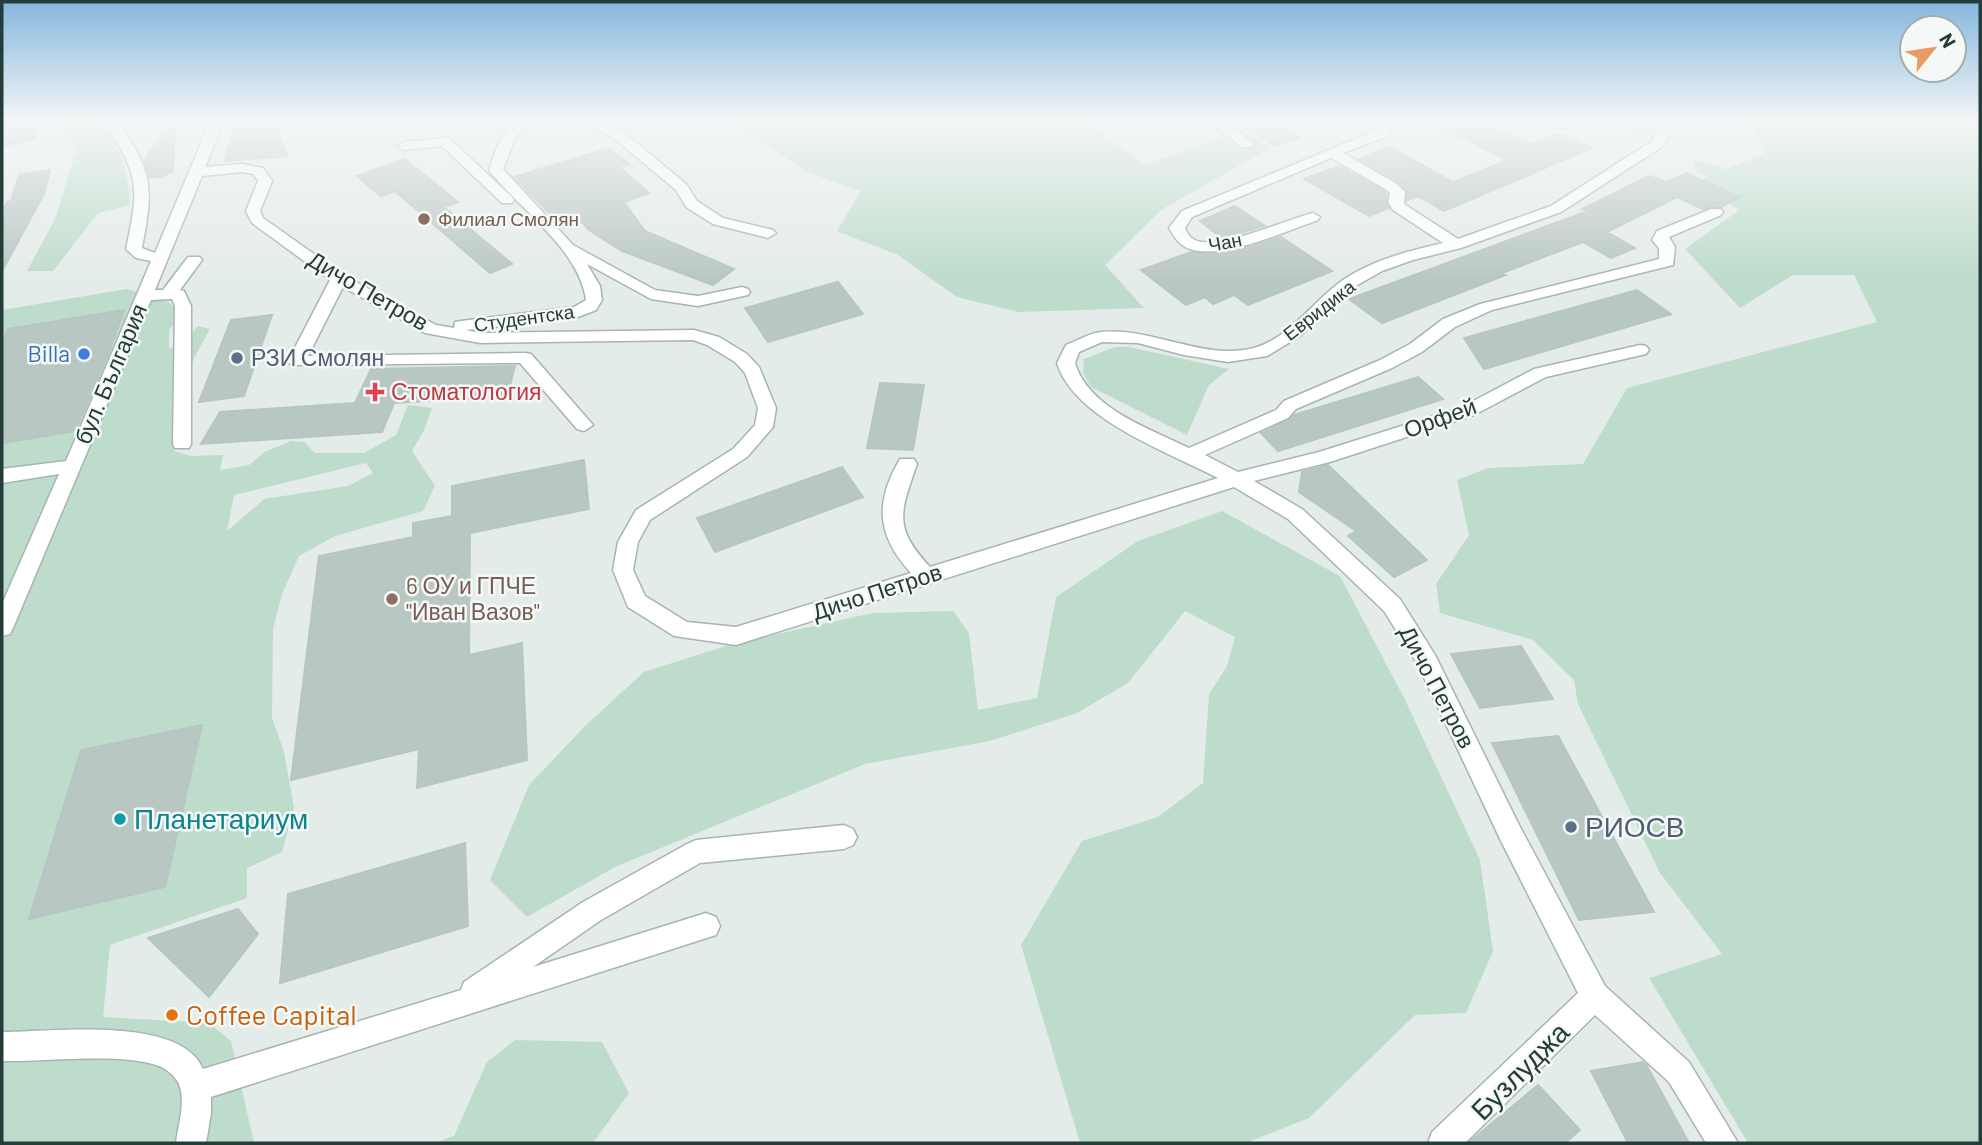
<svg xmlns="http://www.w3.org/2000/svg" width="1982" height="1145" viewBox="0 0 1982 1145" font-family="Barlow,sans-serif">
<style>
.green{fill:#bedccb;fill-rule:evenodd}
.building{fill:#b9c7c3;stroke:#b6c6c2;stroke-width:2}
.lines{fill:none;stroke-linecap:round;stroke-linejoin:round}
.minor-casing{stroke:#a7b4b2;stroke-width:3}
.minor{fill:#fff;fill-rule:evenodd}
.education-dot{fill:#8d6e63;stroke:#f4f9f7;stroke-width:2.5}
.shop-dot{fill:#3f7fe0;stroke:#f4f9f7;stroke-width:2.5}
.service-dot{fill:#5c6f8a;stroke:#f4f9f7;stroke-width:2.5}
.health-dot{fill:#e0444e;stroke:#f4f9f7;stroke-width:2.5}
.culture-dot{fill:#0f9aa8;stroke:#f4f9f7;stroke-width:2.5}
.food-dot{fill:#e8710a;stroke:#f4f9f7;stroke-width:2.5}
.labels{text-anchor:middle;stroke-width:5;stroke-linejoin:round;paint-order:stroke}
.far-education-label{font-size:19px;fill:#785e54;stroke:#f4f9f7;text-anchor:start}
.far-street-label{font-size:19px;fill:#243d3a;stroke:#f4f9f7}
.street-label{font-size:23px;fill:#243d3a;stroke:#f4f9f7}
.shop-label{font-size:23px;fill:#366cbe;stroke:#f4f9f7;text-anchor:end}
.service-label{font-size:23px;fill:#4e5e75;stroke:#f4f9f7;text-anchor:start}
.health-label{font-size:23px;fill:#be3a42;stroke:#f4f9f7;text-anchor:start}
.education-label{font-size:23px;fill:#785e54;stroke:#f4f9f7;text-anchor:start}
.near-culture-label{font-size:28px;fill:#0d838f;stroke:#f4f9f7;text-anchor:start}
.near-service-label{font-size:28px;fill:#4e5e75;stroke:#f4f9f7;text-anchor:start}
.near-food-label{font-size:28px;fill:#c56008;stroke:#f4f9f7;text-anchor:start}
.near-street-label{font-size:28px;fill:#243d3a;stroke:#f4f9f7}
</style>
<rect width="100%" height="100%" fill="#e4ecea"/>
<!-- green -->
<path class="green" d="M54,119H96C120,153 128,161 130,205L98,213L53,271H27L55,219L77,150L68,132Z
M731,119H1079L1146,165L1242,129L1270,148L1161,210L1105,265L1144,308L1019,312L957,297L898,255L837,231L861,191L807,172Z
M1750,119H1980V1143H1748L1649,978L1722,954L1660,873L1578,704L1574,680L1533,640L1440,613L1436,584L1469,535L1457,480L1488,468L1583,464L1627,388L1877,322L1854,275H1793L1740,308L1685,249L1739,210L1693,184L1708,177L1698,173L1692,159L1727,169L1766,153Z
M127,289L169,302L181,314L169,330V349L187,339L198,326L210,329C190,364 168,409 174,451L191,456L223,455L220,470L249,465L264,452L291,441L304,442L315,453H364L396,435L408,405L432,408L424,430L412,451L435,486L423,511L335,536L299,556L282,594L273,629L272,718L284,752L294,808L282,852L247,868V898L110,945L103,1017L209,1023L231,1041L254,1143H2V310ZM366,463L373,473L348,486L264,499L227,531L234,495Z
M1115,347H1129L1229,369L1209,385L1187,435L1091,387L1083,373L1084,359Z
M1222,511L1340,576L1405,700L1480,860L1493,951L1466,1013L1415,1015L1309,1118L1246,1143H1080L1021,945L1082,841L1158,817L1203,783L1209,694L1227,666L1235,637L1185,611L1128,683L1077,713L990,741L865,764L615,867L527,917L490,880L529,785L586,725L644,672L735,643L873,613L953,611L969,633L978,710L1037,698L1056,597L1138,541Z
M515,1040L602,1042L629,1093L593,1143H434L454,1136L487,1062Z"/>
<!-- building -->
<path class="building" d="M5,119H38L35,139L2,146Z
M172,119H175L173,171L161,177H149L144,162Z
M275,119L287,156L225,161L234,125Z
M1231,119H1269L1300,138L1275,146Z
M1424,119H1475L1530,145L1559,133L1592,148L1444,211L1418,196L1407,200V190L1399,182L1359,159L1390,147L1453,182L1508,160Z
M609,148L629,164L619,167L649,193L624,202L645,231L734,269L713,285L622,251L589,230L582,222L564,228L514,177Z
M405,159L458,202L444,207L512,264L490,273L395,191L381,196L357,176Z
M1339,166L1385,192L1389,208L1369,216L1304,179Z
M50,170L44,194L2,271V211L7,202L11,201L19,175Z
M1686,173L1740,197L1721,207L1703,209L1677,197L1607,232L1635,248L1611,258L1583,242L1502,273L1506,275L1382,323L1349,299L1588,211L1582,209L1649,176L1667,182Z
M1235,206L1265,226L1222,238L1200,221Z
M1281,237L1332,271L1248,305L1234,295L1213,304L1205,297L1186,305L1141,270L1191,252L1216,254L1235,251Z
M838,282L863,314L768,342L745,308Z
M1637,290L1671,314L1484,369L1464,338Z
M124,310L109,352L75,431L2,443V343L8,329Z
M272,315L244,396L199,402L231,320Z
M515,366L507,396L394,403L382,432L201,444L220,412L355,403L371,369Z
M1418,377L1443,399L1278,451L1261,433L1289,420L1294,415Z
M880,383L924,385L913,450L867,448Z
M584,460L589,509L470,533L469,655L522,643L527,760L417,788L419,749L291,780L319,556L413,537V523L452,516V486Z
M1328,465L1427,560L1394,577L1348,536L1356,531L1299,492L1302,472Z
M842,467L863,497L715,552L697,518Z
M1521,646L1553,699L1480,708L1451,654Z
M202,725L165,887L29,919L81,750Z
M1558,736L1654,912L1579,920L1492,743Z
M465,843L468,926L280,983L288,894Z
M238,909L258,934L209,997L148,938Z
M1643,1062L1647,1066L1689,1143H1628L1591,1071Z
M1538,1085L1580,1130L1565,1143H1468Z"/>
<g class="lines">
<!-- minor casing -->
<g class="minor-casing">
<path id="minor" d="M101,119H115C153,171 154,185 142,248L155,253L211,119H225L205,167L242,164L263,168L272,181L260,211L263,218L345,276L436,325L454,328L455,322L461,321L574,307L586,300C579,249 519,209 489,170C498,143 503,119 536,119L516,136L503,169L573,245L655,290L698,296L742,287L748,289L750,292L748,295L698,306L651,299L587,264L600,286L602,300L596,310L578,317L466,330L480,333L694,330L719,337L747,354L759,367L776,408L773,427L747,457L650,520L638,542L633,570L645,596L687,622L736,627L911,573C877,536 874,503 900,459H914L917,464C900,513 893,527 930,567L1218,478C1168,452 1074,419 1057,363L1066,345C1077,341 1089,333 1101,332C1153,327 1203,361 1254,348C1290,338 1314,300 1343,280C1373,260 1408,251 1443,243L1393,210L1388,202L1390,193L1387,190L1331,158L1192,217L1185,228C1187,233 1190,238 1195,240C1217,251 1288,219 1313,213L1320,217L1318,220C1286,231 1219,262 1187,248C1178,244 1174,236 1169,228L1182,211L1377,130L1379,119H1393L1394,124L1388,136L1343,153L1397,184L1405,192L1404,204L1458,239L1551,206L1652,141L1657,131C1644,129 1631,126 1618,126C1594,126 1519,132 1502,119H1629L1660,123L1662,119H1676L1674,128L1663,146L1561,212L1461,248L1413,260L1382,271L1354,287L1300,336L1267,356L1228,362L1184,355L1138,343L1102,342L1079,352L1075,363C1089,409 1149,428 1189,448L1276,410L1284,401L1380,360L1410,344L1443,319L1480,304L1659,259V248L1652,240L1657,231L1711,209H1721L1723,212L1721,215L1669,237L1675,247L1673,265L1492,310L1455,327L1422,352L1392,368L1296,409L1288,418L1205,455L1238,472L1319,452L1462,407L1534,369L1640,345L1646,346L1649,350L1646,354L1546,377L1474,415L1330,462L1254,481L1302,509L1400,599L1435,655L1519,825L1605,986L1689,1062L1738,1143H1706L1669,1082L1595,1015L1465,1143H1428L1432,1132L1578,993L1501,841L1418,665L1384,611L1288,519L1234,487L736,645L674,636L628,607L613,570L618,542L636,510L733,449L755,425L758,408L745,373L735,362L707,345L693,340L480,343L425,333L343,287L308,356L525,353L531,354L593,425L584,431L577,429L520,363L291,365L288,361L330,280L252,223L246,211L258,181L253,174L242,172L202,176L155,290H163L188,257H200L202,260L180,290L184,291L191,306V444L189,448H175L173,444L175,306L172,299L151,300L13,628L10,634L2,636V604L59,474L2,483V469L66,461L151,261L136,258L126,249C140,185 139,173 101,119Z
M579,119H596L626,134L687,185L697,201L723,218L773,230L776,233L768,238L713,224L686,207L676,190L616,140Z
M1206,119H1222L1254,144L1252,147H1242Z
M445,138L450,139L512,197L514,200L512,203H502L442,146L404,150L397,146L404,142Z
M844,825L853,829L857,837L853,845L844,849L700,863L601,920L533,967L706,913L716,917L720,926L716,935L211,1097V1113L206,1143H176C178,1125 186,1102 179,1084C175,1076 167,1069 159,1066C120,1052 46,1062 2,1061V1032C51,1032 181,1015 203,1069L461,990L464,982L583,902L687,844L696,840Z"/>
</g>
<!-- minor -->
<use href="#minor" class="minor"/>
</g>
<!-- sky -->
<linearGradient id="sky" x2="0" y2="1"><stop stop-color="#84b6dd"/><stop offset="0.43" stop-color="#f3f6f6"/><stop offset="1" stop-color="#f3f6f6" stop-opacity="0"/></linearGradient>
<rect width="1982" height="279" fill="url(#sky)"/>
<!-- markers -->
<g class="education-dot">
<circle cx="424" cy="219" r="7"/>
<circle cx="392" cy="599" r="7"/>
</g>
<circle class="shop-dot" cx="84" cy="354" r="7"/>
<g class="service-dot">
<circle cx="237" cy="358" r="7"/>
<circle cx="1571" cy="827" r="7"/>
</g>
<path class="health-dot" d="M371.5 381.5h7v7h7v7h-7v7h-7v-7h-7v-7h7z"/>
<circle class="culture-dot" cx="120" cy="819" r="7"/>
<circle class="food-dot" cx="172" cy="1015" r="7"/>
<g class="labels">
<!-- far-education labels -->
<g class="far-education-label">
<text x="438" y="226">Филиал Смолян</text>
</g>
<!-- far-street labels -->
<g class="far-street-label">
<text transform="translate(1225 242) rotate(-11)" y="7">Чан</text>
<text transform="translate(1319 310) rotate(-38)" y="7">Евридика</text>
<text transform="translate(524 318) rotate(-8)" y="7">Студентска</text>
</g>
<!-- street labels -->
<g class="street-label">
<text transform="translate(368 291) rotate(30)" y="8">Дичо Петров</text>
<text transform="translate(111 374) rotate(-67)" y="8">бул. България</text>
<text transform="translate(1440 418) rotate(-20)" y="8">Орфей</text>
<text transform="translate(877 592) rotate(-18)" y="8">Дичо Петров</text>
<text transform="translate(1437 687) rotate(62)" y="8">Дичо Петров</text>
</g>
<!-- shop labels -->
<g class="shop-label">
<text x="70" y="362">Billa</text>
</g>
<!-- service labels -->
<g class="service-label">
<text x="251" y="366">РЗИ Смолян</text>
</g>
<!-- health labels -->
<g class="health-label">
<text x="391" y="400">Стоматология</text>
</g>
<!-- education labels -->
<g class="education-label">
<text x="406" y="594">6 ОУ и ГПЧЕ<tspan x="406" dy="26">"Иван Вазов"</tspan></text>
</g>
<!-- near-culture labels -->
<g class="near-culture-label">
<text x="134" y="829">Планетариум</text>
</g>
<!-- near-service labels -->
<g class="near-service-label">
<text x="1585" y="837">РИОСВ</text>
</g>
<!-- near-food labels -->
<g class="near-food-label">
<text x="186" y="1025">Coffee Capital</text>
</g>
<!-- near-street labels -->
<g class="near-street-label">
<text transform="translate(1520 1071) rotate(-45)" y="10">Бузлуджа</text>
</g>
</g>
<!-- border -->
<rect width="1982" height="1145" fill="none" stroke="#243d3a" stroke-width="7"/>
<!-- north arrow -->
<g transform="translate(1933 49) rotate(60)"><circle r="33" fill="#f4f9f7" stroke="#a1aeab" stroke-width="2"/>
<path d="M0-5L12 26L0 18L-12 26Z" fill="#e99b65"/>
<text y="-10" font-size="19" font-weight="bold" text-anchor="middle" fill="#243d3a">N</text>
</g>
</svg>
